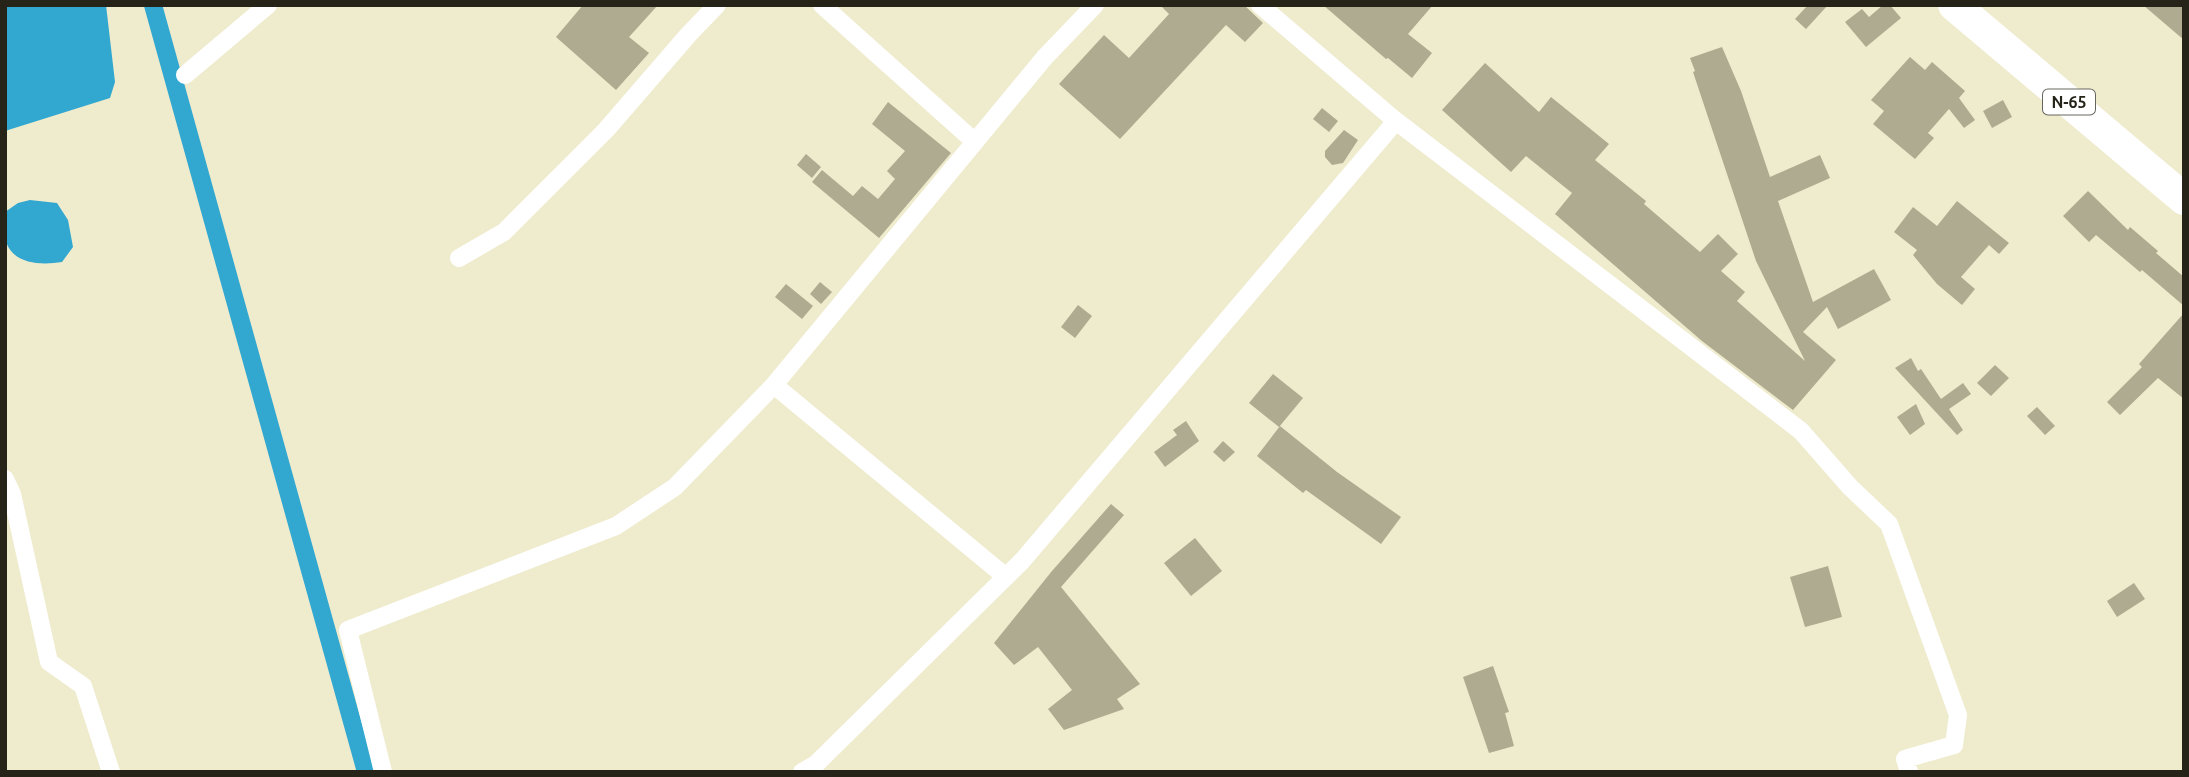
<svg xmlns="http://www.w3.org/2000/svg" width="2189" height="777" viewBox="0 0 2189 777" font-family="Ubuntu,sans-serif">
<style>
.water{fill:#32a8d1}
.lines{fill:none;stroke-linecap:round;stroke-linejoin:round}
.canal{stroke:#32a8d1;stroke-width:18}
.building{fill:#afab90}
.street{stroke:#fff;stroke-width:18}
.highway{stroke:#fff;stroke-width:32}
.labels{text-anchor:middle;stroke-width:5;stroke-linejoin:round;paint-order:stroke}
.shield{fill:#fff;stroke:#67665e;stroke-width:2}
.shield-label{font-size:16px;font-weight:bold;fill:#262419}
</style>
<rect width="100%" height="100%" fill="#efebcd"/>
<!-- water -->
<path class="water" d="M5,5H106L115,82L110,98L5,131Z
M30,200L57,203L68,220L73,247L62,262C42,265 14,265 6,242C3,234 5,221 5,212L18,203Z"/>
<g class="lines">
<!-- canal -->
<path class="canal" d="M153,5L366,772"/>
</g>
<!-- building -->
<path class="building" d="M583,5H658L629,37L649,53L616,90L556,37Z
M1160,5H1244L1263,23L1245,42L1226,25L1120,139L1059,84L1104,35L1129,58L1169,14Z
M1323,5H1433L1408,34L1432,53L1412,78L1388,58L1386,59Z
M1808,5H1828L1806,29L1795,19Z
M1883,5H1890L1901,18L1866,47L1845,22L1862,9L1869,17Z
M2143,5H2184V40Z
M1722,47L1741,91L1770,177L1820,155L1830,178L1778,201L1813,302L1874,269L1891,300L1838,329L1827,307L1803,332L1836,360L1793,410L1702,341L1555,214L1572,193L1526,156L1511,172L1442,110L1485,63L1539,112L1551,97L1609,144L1595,160L1646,201L1644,204L1700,252L1718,234L1738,254L1721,271L1745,292L1737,301L1805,361L1756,261L1693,72L1695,71L1690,58Z
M1910,57L1925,70L1932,62L1965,91L1959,98L1975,120L1964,128L1949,109L1928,133L1934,138L1915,159L1873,124L1884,111L1871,100Z
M2003,100L2012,117L1992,128L1983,111Z
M888,102L951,153L879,238L812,182L822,170L853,196L862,186L878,199L895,179L887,171L905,151L872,124Z
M1322,108L1338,121L1329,132L1313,119Z
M1344,130L1358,140L1343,163L1332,165L1325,157V151Z
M806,154L821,167L812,178L797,165Z
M2088,191L2128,230L2130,227L2158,251L2156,253L2184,277V306L2142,270L2140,272L2096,235L2089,242L2063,216Z
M1957,201L2009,243L1999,254L1989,245L1961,277L1975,289L1962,305L1937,284L1913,255L1917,250L1894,232L1913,207L1937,226Z
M820,282L832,292L821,304L810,294Z
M786,284L813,306L802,319L775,297Z
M1078,305L1092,316L1075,338L1061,327Z
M2184,313V399L2158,378L2120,415L2107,402L2142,367L2139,364Z
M1911,358L1918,371L1921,369L1941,399L1963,383L1971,394L1949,409L1963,430L1957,435L1895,368Z
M1995,365L2009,378L1991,396L1977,383Z
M1273,374L1303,398L1279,427L1249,403Z
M1916,404L1925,424L1910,435L1897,417Z
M2037,407L2055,426L2045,435L2027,416Z
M1186,421L1199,441L1165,467L1154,452L1177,435L1173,430Z
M1280,426L1337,472L1401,517L1381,544L1306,490L1303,493L1257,456Z
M1223,441L1235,452L1224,462L1213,452Z
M1111,504L1124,515L1061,587L1140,684L1117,699L1124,709L1064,730L1048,709L1072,690L1038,647L1014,665L994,643L1052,571Z
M1195,538L1222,571L1191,596L1164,563Z
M1828,566L1842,617L1805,627L1790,577Z
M2134,583L2145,599L2117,617L2107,601Z
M1493,666L1509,712L1505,713L1514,746L1489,753L1463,677Z"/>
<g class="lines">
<!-- street -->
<path class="street" d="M822,5L975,142
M1260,5L1396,121
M185,75L268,5
M459,258L504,232L606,130L689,34L717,5
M774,385L1045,57L1095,5
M5,479L12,494L49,662L83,686L111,772
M383,772L348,630L616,526L675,487L774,385L1006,577
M802,772L816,764L1022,561L1396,121L1801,431L1850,487L1889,524L1958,715L1954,745L1905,759L1909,772"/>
<!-- highway -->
<path class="highway" d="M1954,5L2184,199"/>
</g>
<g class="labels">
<!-- shield labels -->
<rect class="shield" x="2043" y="89.5" width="52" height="25" rx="5"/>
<g class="shield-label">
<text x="2069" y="108">N-65</text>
</g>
</g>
<!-- border -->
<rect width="2189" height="777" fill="none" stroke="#262419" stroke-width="14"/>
</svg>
